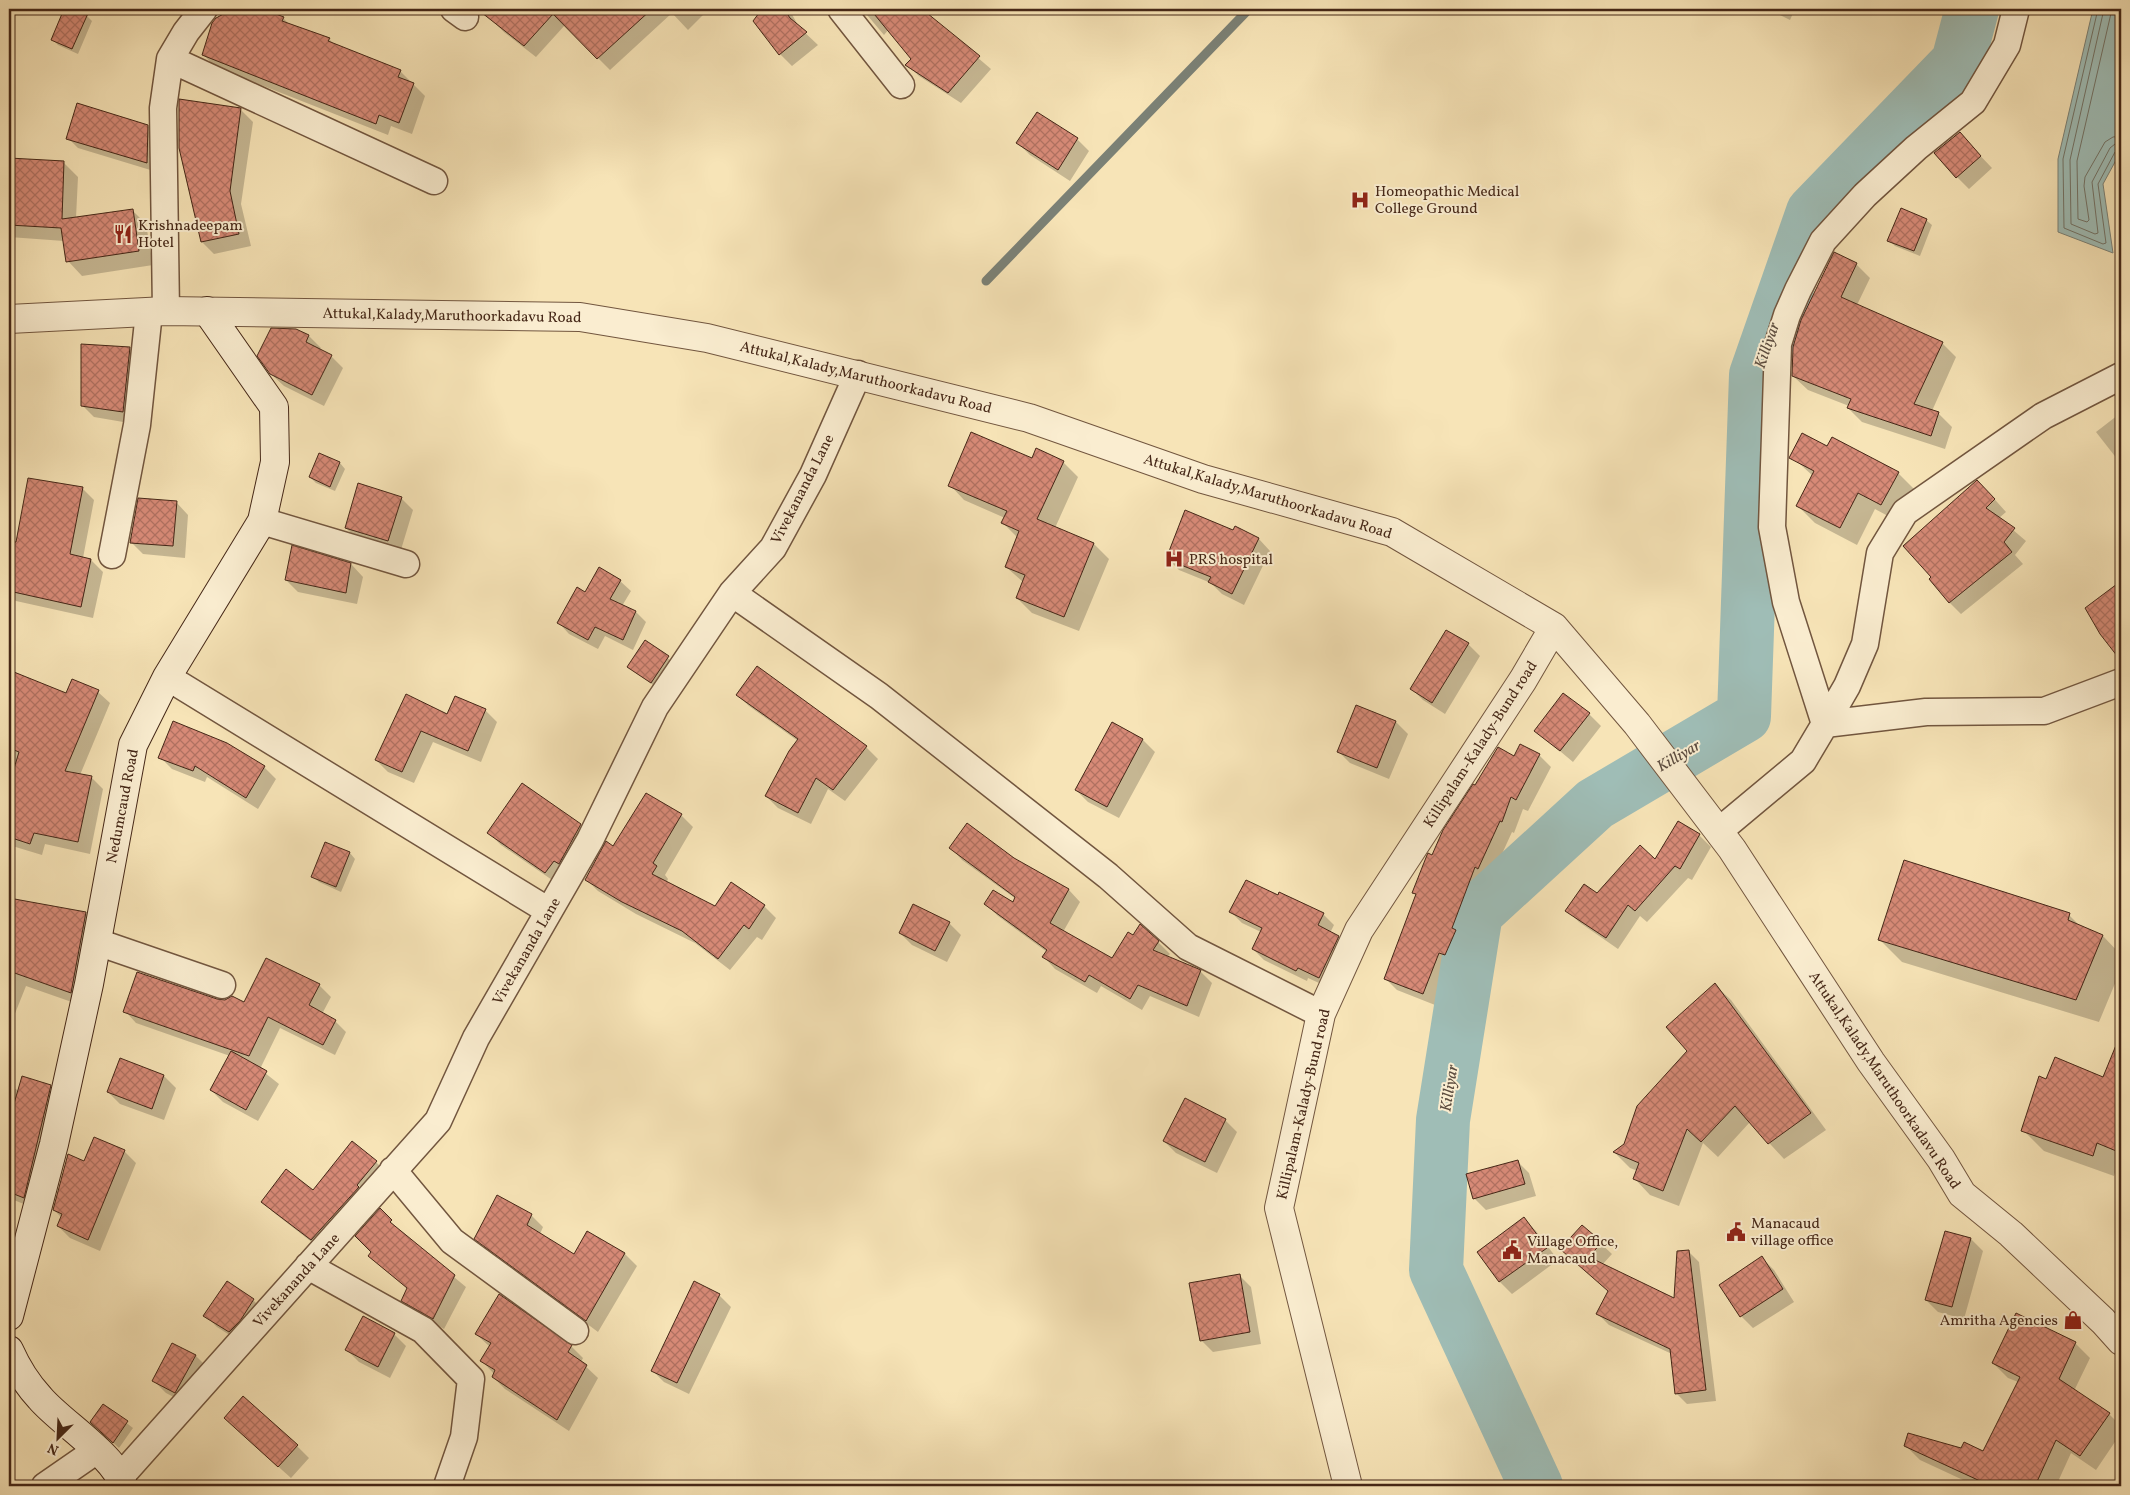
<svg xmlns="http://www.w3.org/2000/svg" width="2130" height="1495" viewBox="0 0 2130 1495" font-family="Vollkorn,serif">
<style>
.water{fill:#9fbdb6;stroke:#7b8176}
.shadow{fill:#0003}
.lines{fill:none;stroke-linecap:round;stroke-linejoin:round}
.shore{stroke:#727266;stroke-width:1}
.stream{stroke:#7b8176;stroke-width:9}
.river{stroke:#9fbdb6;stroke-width:54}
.building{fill:url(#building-cross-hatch);stroke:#452717}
.minor-casing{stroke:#72563f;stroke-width:29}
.tertiary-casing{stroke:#72563f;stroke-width:30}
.secondary-casing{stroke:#452717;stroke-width:30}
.minor{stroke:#faedd0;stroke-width:26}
.tertiary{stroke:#faedd0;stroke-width:28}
.secondary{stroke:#faedd0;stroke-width:28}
.labels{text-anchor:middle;stroke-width:4;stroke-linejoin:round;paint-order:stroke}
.poi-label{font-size:15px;fill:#452717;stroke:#faedd0;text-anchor:start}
.street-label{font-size:15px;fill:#452717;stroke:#faedd0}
.water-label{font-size:16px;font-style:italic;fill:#5c4c3f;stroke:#faedd0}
</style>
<defs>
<pattern id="building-cross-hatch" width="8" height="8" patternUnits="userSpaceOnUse" patternTransform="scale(1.25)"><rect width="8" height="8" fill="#d78a77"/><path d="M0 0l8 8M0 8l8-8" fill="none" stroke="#b07161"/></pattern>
</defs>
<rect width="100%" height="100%" fill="#f7e4b7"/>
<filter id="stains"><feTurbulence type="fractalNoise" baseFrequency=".004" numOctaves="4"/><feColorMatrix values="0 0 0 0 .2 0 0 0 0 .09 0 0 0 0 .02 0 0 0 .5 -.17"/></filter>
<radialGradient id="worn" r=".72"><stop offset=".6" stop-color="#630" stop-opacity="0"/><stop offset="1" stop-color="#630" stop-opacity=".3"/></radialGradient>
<!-- water -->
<path class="water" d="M2093,9H2121V151L2103,184L2113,253L2058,232V159Z"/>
<!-- shadow -->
<path class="shadow" d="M65,9H72L86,15L92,21L78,54L58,45L52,39Z
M148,9H160L155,15Z
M247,9H259L283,18L289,24L329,39L336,46L400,71L425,96L412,134L391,126L388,135L215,67L203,54L245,14Z
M480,9H709L688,30L672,13L610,70L565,25L536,57L505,33Z
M764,9H789L799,27L818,45L792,66L780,54L755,21Z
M862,9H920L938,33L943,28L991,69L961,103L919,76L907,65L913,59L889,29L884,35Z
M1768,9H1795L1790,20Z
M241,110L253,122L241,204L251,246L214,254L202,242Z
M1037,113L1077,139L1089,151L1070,181L1030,155L1018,143Z
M148,126L158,136L157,172L78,148L68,138Z
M1971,146L1992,168L1969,189L1957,177Z
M9,159L64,163L78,177L76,218L132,210L146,224L153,265L82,276L68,261L64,241L9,237Z
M1926,220L1932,225L1920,256L1895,246L1889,240Z
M1856,264L1870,278L1857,305L1942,343L1956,357L1932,411L1938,413L1952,427L1945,449L1862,422L1848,408L1849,406L1808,390L1793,376Z
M309,336L321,348L319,350L331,356L343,368L324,406L284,386L271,374Z
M130,349L142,361L135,424L94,417L82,405Z
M2121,404V464L2096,432L2118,415L2115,410Z
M1827,448L1898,473L1915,490L1899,522L1875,509L1857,545L1815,523L1798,506L1813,476L1791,456Z
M320,455L340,463L345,469L335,491L316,483L310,477Z
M1063,462L1078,477L1055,528L1094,544L1109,559L1079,631L1032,613L1017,598L1023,582L1006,567L1018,538L1003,523L1005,518L964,500L950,485Z
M82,488L94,500L83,558L91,560L103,572L93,618L16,601L9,594V566L14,543L17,544Z
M1989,493L2006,512L1999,518L2026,541L2015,555L2023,564L1961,614L1949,602Z
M401,498L413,510L400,553L358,540L346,528Z
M176,502L188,515L185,558L143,554L131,542Z
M1234,531L1259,539L1270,551L1244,605L1222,594L1211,583L1179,570L1167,558Z
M292,547L351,564L363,577L357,604L298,592L286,580Z
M620,581L631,591L622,606L636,612L646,622L633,650L605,636L598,649L569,634L559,623L586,594Z
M2121,583V658L2087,608Z
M646,642L674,663L657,688L629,667Z
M1468,644L1480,656L1445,714L1423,700L1411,688Z
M9,671L67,694L98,692L110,703L80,775L91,777L103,789L90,854L45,844L42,855L9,845Z
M737,695L866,747L878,759L845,801L828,789L811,824L778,808L766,796L798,741L749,706Z
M406,696L448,716L485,710L497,722L481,762L433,742L414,783L388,772L376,760Z
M1357,706L1396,722L1408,734L1389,779L1350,763L1338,751Z
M1589,714L1601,726L1573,762L1536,731Z
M1112,724L1143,740L1155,752L1119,818L1088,802L1076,790Z
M1539,755L1551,767L1528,811L1523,809L1514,833L1512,832L1490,880L1487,878L1464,940L1467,943L1457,967L1451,964L1435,1005L1397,990L1385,978L1417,896L1414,893L1433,857L1476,786L1514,757Z
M160,757L264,767L276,779L258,809L207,777L205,782L172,769Z
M681,815L693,827L665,875L668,879L666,883L715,907L731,883L764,906L776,918L762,940L757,937L730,970L695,943L636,914L598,891L586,879L614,848Z
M580,825L592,837L558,884L501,845L489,833Z
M1699,835L1711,847L1692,880L1688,878L1647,922L1640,916L1618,949L1579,922L1567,910L1597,895Z
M951,848L1014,859L1069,890L1080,902L1063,932L1112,959L1133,936L1158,942L1170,954L1167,957L1201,972L1212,983L1199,1017L1150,996L1142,1010L1101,986L1097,993L1055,969L1044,957L1047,952L998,916L986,904L1013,903L1016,899L962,860Z
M350,853L355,859L341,892L319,882L313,876Z
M1278,897L1323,914L1334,925L1330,933L1338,937L1349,948L1330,988L1308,978L1307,981L1264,960L1253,949L1261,932L1242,923L1231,912Z
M9,898L86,913L101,928L86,1007L26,986L14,1016L9,1014Z
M2069,915L2082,928L2103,936L2121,955V969L2099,1022L1902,962L1879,939Z
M949,923L961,935L947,962L912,945L900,933Z
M319,985L331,997L322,1014L335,1021L346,1032L335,1055L280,1028L260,1069L279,1084L258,1121L223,1102L211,1090L230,1056L136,1023L125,1011L217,1000L245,1004Z
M1715,985L1731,1000L1826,1130L1784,1159L1750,1122L1718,1157L1703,1143L1679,1206L1650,1195L1635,1179L1638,1171L1630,1168L1614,1152L1625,1145L1688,1051Z
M2120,1039L2121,1040V1165L2118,1163L2114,1176L2044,1151L2023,1130L2046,1080L2103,1078Z
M164,1076L176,1088L164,1120L120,1104L108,1092Z
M9,1085L19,1091L50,1086L62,1098L36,1209L9,1198Z
M1185,1100L1225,1120L1237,1132L1217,1173L1176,1153L1164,1141Z
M124,1151L136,1163L100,1251L70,1238L58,1226L62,1218L54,1210L85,1163Z
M1517,1161L1529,1173L1536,1196L1486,1210L1474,1198Z
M376,1162L386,1172L368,1194L355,1182L354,1183L368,1198L322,1250L273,1212L263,1202L313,1192Z
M380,1210L401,1233L466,1287L444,1329L413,1311L402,1300L408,1289L370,1256L373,1252Z
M531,1215L543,1227L540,1234L574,1256L588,1233L625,1254L637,1266L598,1332L488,1250L476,1238Z
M1524,1219L1536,1231L1558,1260L1512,1294L1500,1282L1479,1253Z
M1582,1226L1612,1254L1602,1265L1675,1300L1689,1252L1699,1262L1716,1401L1687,1404L1677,1394L1672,1354L1609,1325L1598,1314L1609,1291L1573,1260Z
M1971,1239L1983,1251L1964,1319L1938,1312L1926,1300Z
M1762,1258L1774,1270L1794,1302L1753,1328L1741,1316L1720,1285Z
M1239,1275L1251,1287L1261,1344L1213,1352L1201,1340Z
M719,1295L731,1307L689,1394L664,1382L652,1370Z
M253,1300L265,1312L242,1343L217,1327L205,1315Z
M394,1334L406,1346L390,1378L359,1362L347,1350Z
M476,1334L571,1346L583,1358L581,1362L598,1378L569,1431L505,1389L493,1377L494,1374L482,1361L490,1347Z
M2075,1343L2090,1358L2074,1391L2109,1414L2121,1426V1433L2096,1470L2071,1453L2056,1486H1976L1920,1460L1905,1445L1984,1453L2018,1382L2008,1378L1993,1363Z
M172,1345L196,1356L208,1368L187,1404L166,1393L154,1381Z
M104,1406L133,1428L119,1448L97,1428Z
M237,1430L297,1446L309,1458L291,1478Z
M81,1481L86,1486H73Z"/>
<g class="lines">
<!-- shore -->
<path class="shore" d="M2098,9L2063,159L2064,228L2103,244L2106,243L2098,184L2115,152L2121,150
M2104,9L2070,160L2071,224L2095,234L2098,233L2092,182L2110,148L2115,144L2121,143
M2112,9L2077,161L2078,219L2087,222L2089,220L2084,186L2085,177L2105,142L2113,137L2121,136"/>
<!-- stream -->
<path class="stream" d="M986,281L1249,9"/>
<!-- river -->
<path class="river" d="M1536,1486L1436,1270L1443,1120L1476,913L1595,804L1744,716L1756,375L1813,212L1958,62L1972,9"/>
</g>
<!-- building -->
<path class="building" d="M64,9H90L72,49L51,40Z
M246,9H262L284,17L282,21L330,38L328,41L401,70L398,77L414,83L399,123L379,115L376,124L202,55L212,23L216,18L231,10L244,13Z
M477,9H652L597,59L553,14L524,46Z
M762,9H784L790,18L807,32L779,55L753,21Z
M870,9H922L980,56L948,93L905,65L911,59Z
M179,99L241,108L230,191L239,234L201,242L179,148Z
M77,103L148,125L147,163L66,139Z
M1037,112L1078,138L1058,170L1016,143Z
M1960,132L1981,156L1956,178L1934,153Z
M9,158L64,161L62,219L133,209L139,251L66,262L61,228L9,225Z
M1901,208L1927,219L1914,251L1887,241Z
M1834,252L1857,263L1841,297L1943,342L1914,404L1939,412L1931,436L1847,408L1851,399L1792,376L1793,347L1801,320Z
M271,328L296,329L309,335L306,342L332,355L312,395L270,374L257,356Z
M81,344L130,347L123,412L81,406Z
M971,432L1032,458L1036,448L1064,461L1037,519L1094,543L1064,617L1016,598L1025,575L1005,567L1019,531L1001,523L1007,511L948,486Z
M1802,433L1827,446L1832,437L1899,472L1881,505L1858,493L1840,528L1796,506L1814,471L1789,458Z
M319,453L340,462L330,487L309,477Z
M28,478L83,487L70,554L91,559L81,607L9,591V560L13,542H16Z
M1977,480L1995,499L1986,508L2015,528L2004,542L2012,552L1949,603L1929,579L1931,577L1903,546Z
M358,483L402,497L388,541L345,528Z
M138,498L177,501L173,546L130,543Z
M1185,510L1233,530L1235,526L1259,538L1232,594L1208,582L1211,577L1166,559Z
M292,545L351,563L346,593L285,580Z
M599,567L621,580L610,599L636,611L623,640L595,627L588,640L557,623L577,587L585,592Z
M2121,581V661L2100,634L2085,608Z
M1446,630L1469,643L1432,703L1410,689Z
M645,640L669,656L651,683L627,667Z
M757,666L867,746L833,790L816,778L798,813L765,796L789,751L798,739L736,695Z
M9,670L66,693L72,679L99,690L65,771L92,776L78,842L34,833L30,844L9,837V785L19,752L9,748Z
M1563,693L1590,713L1560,751L1534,731Z
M406,694L447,714L455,696L486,709L468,751L421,731L402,772L375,760Z
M1356,705L1396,721L1377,768L1337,752Z
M173,721L227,743L265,766L246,798L195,766L193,771L158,758Z
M1112,722L1143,739L1107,807L1075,790Z
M1520,744L1540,754L1516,800L1511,797L1502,822L1500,821L1478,869L1475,867L1452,928L1456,930L1445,955L1439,953L1423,994L1384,979L1416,894L1412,893L1427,855L1428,853L1432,855L1443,830L1473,784L1475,785L1498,747L1514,756Z
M522,783L581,824L559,864L554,861L545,873L487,833Z
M646,793L682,814L653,863L657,866L652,874L715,906L731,882L765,905L749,929L744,925L718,959L682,931L622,902L585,880L606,841L613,846Z
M1678,821L1700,834L1680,869L1675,866L1635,911L1628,905L1606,938L1565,911L1584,884L1597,893L1640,845L1655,859Z
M967,823L1014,858L1069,889L1050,923L1112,958L1128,932L1133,935L1140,924L1159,941L1153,950L1201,970L1187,1006L1138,985L1130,999L1089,975L1085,982L1042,957L1047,950L984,904L993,890L1013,902L1015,897L949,848Z
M325,842L350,852L336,887L311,877Z
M1904,860L2070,913L2068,920L2103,935L2076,1000L1878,940Z
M1246,880L1278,895L1279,892L1324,913L1318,925L1339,936L1319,978L1298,968L1296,971L1252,949L1262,928L1229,912Z
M9,898L86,912L71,993L9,971Z
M913,904L950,922L935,951L899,933Z
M266,958L320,984L309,1005L336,1020L323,1045L268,1017L249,1056L123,1012L137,972L217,999L225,1000L232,996L244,1002Z
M1715,983L1811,1113L1768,1144L1735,1106L1701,1142L1687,1129L1663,1191L1633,1179L1639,1163L1613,1152L1624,1144L1637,1106L1687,1051L1666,1027Z
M2121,1033V1153L2097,1143L2093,1156L2021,1131L2039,1076L2046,1079L2055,1057L2103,1077Z
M231,1051L267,1071L246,1110L210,1090Z
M120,1058L164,1075L152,1109L107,1092Z
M22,1076L51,1085L24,1198L9,1192V1121Z
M1185,1098L1226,1119L1205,1162L1163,1141Z
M94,1137L125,1150L88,1240L57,1226L62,1214L53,1210L68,1154L84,1161Z
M352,1141L377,1161L357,1185L359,1187L311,1240L261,1202L286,1169L313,1190Z
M1518,1160L1525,1184L1473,1199L1466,1174Z
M497,1195L532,1214L527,1225L574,1254L587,1231L625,1253L586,1321L474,1239Z
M380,1208L392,1220L390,1222L455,1275L433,1319L401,1301L407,1288L368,1256L371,1252L355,1236Z
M1524,1217L1547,1248L1499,1282L1477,1252Z
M1582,1225L1602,1242L1589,1257L1674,1298L1677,1251L1689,1250L1706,1390L1675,1394L1670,1349L1596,1314L1608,1291L1560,1249Z
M1945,1231L1971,1238L1952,1307L1925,1300Z
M1762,1256L1783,1289L1740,1317L1719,1285Z
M1240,1274L1250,1332L1200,1341L1189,1283Z
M227,1281L254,1299L240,1321L229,1332L203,1316Z
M694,1281L720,1294L677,1383L651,1371Z
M499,1294L572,1345L568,1352L587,1365L557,1420L492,1377L495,1370L480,1361L491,1343L475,1334Z
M2016,1313L2076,1342L2059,1379L2110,1413L2080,1456L2056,1440L2035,1486H1991L1904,1446L1908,1433L1961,1448L1964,1442L1983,1451L2020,1377L1992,1363Z
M363,1316L395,1333L378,1367L345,1350Z
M172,1343L196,1355L175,1393L152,1381Z
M243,1396L298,1445L278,1467L224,1418Z
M103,1404L128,1421L113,1443L90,1422Z"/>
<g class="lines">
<!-- minor casing -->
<g class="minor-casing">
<path id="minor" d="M454,9L465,17
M841,9L901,85
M2016,9L2007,45L1973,102L1916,148L1865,195L1823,241L1798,290L1787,315L1778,344L1772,527L1786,602L1825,724L1926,712L2044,711L2121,682
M170,59L434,181
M166,311L163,108L170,59L186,32L204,9
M262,521L406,564
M112,555L137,425L149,312
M732,593L879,696L1108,876L1188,947L1321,1014
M167,677L549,911
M1719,831L1803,761L1825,724L1847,686L1865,644L1880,553L1905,512L2043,416L2121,376
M97,942L222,985
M393,1170L452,1241L575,1331
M308,1266L423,1330L471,1379L464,1437L447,1486
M121,1476L438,1121L476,1038L590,840L655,707L732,593L773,548L813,475L858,374
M45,1486L97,1450"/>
</g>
<!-- tertiary casing -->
<g class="tertiary-casing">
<path id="tertiary" d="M9,319L166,311L580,317L707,338L1029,418L1203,479L1392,532L1554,627L1637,724L1732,849L1871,1062L1941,1159L1962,1194L2011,1234L2103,1321L2121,1341
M1348,1486L1279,1208L1321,1014L1359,930L1523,680L1554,627"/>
</g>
<!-- secondary casing -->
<g class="secondary-casing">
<path id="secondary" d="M9,1316L54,1144L89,984L133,745L167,677L262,521L275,462L274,407L207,311
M9,1350C17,1368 27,1384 40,1398C60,1422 117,1457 123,1486"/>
</g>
<!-- minor -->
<use href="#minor" class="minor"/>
<!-- tertiary -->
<use href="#tertiary" class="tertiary"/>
<!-- secondary -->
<use href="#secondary" class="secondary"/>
</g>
<!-- icons -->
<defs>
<g id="hospital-bare" transform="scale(1.5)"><path d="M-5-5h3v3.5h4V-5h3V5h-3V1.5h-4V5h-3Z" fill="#8f2418" stroke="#faedd0" stroke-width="2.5" paint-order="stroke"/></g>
<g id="restaurant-bare" transform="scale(1.5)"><path d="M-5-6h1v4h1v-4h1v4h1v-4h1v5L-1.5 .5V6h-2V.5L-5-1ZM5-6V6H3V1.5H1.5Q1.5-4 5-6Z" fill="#8f2418" stroke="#faedd0" stroke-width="2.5" paint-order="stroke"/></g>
<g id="civic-bare" transform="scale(1.5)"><path d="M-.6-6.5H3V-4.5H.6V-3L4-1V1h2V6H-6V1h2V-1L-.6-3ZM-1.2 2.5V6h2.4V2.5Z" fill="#8f2418" stroke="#faedd0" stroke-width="2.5" paint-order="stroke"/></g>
<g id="shop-bare" transform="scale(1.5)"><path d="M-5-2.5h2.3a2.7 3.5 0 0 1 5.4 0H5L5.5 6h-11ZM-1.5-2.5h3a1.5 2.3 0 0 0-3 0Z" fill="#8f2418" stroke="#faedd0" stroke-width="2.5" paint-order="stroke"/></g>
</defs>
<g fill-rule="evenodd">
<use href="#hospital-bare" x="1360" y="200"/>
<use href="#restaurant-bare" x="123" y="234"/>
<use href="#hospital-bare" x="1174" y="559"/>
<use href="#civic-bare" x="1736" y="1232"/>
<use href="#civic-bare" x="1512" y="1250"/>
<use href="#shop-bare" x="2073" y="1320"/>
</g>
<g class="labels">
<!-- poi labels -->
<g class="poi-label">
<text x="1375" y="196">Homeopathic Medical<tspan x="1375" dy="17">College Ground</tspan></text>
<text x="138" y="230">Krishnadeepam<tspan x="138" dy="17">Hotel</tspan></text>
<text x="1189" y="564">PRS hospital</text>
<text x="1751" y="1228">Manacaud<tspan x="1751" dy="17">village office</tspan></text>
<text x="1527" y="1246">Village Office,<tspan x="1527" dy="17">Manacaud</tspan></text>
<text x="2058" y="1325" text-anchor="end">Amritha Agencies</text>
</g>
<!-- street labels -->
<g class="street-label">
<text transform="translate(452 315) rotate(1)" y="5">Attukal,Kalady,Maruthoorkadavu Road</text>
<text transform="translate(866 377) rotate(14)" y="5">Attukal,Kalady,Maruthoorkadavu Road</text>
<text transform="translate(802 489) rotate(-63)" y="5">Vivekananda Lane</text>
<text transform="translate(1268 496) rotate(17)" y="5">Attukal,Kalady,Maruthoorkadavu Road</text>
<text transform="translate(1480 744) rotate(-57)" y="5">Killipalam-Kalady-Bund road</text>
<text transform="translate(122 806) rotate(-79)" y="5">Nedumcaud Road</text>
<text transform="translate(526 951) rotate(-60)" y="5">Vivekananda Lane</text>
<text transform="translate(1885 1080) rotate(56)" y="5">Attukal,Kalady,Maruthoorkadavu Road</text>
<text transform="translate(1303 1104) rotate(-77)" y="5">Killipalam-Kalady-Bund road</text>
<text transform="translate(296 1280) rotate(-48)" y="5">Vivekananda Lane</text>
</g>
<!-- water labels -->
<g class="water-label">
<text transform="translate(1766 345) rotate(-71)" y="6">Killiyar</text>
<text transform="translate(1678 755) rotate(-30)" y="6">Killiyar</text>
<text transform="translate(1448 1088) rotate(-81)" y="6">Killiyar</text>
</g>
</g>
<!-- margin -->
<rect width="2130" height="1495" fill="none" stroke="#f7e4b7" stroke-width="30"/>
<rect x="10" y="10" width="2110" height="1475" fill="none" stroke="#452717" stroke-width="2.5"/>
<rect x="15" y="15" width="2100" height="1465" fill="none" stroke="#452717"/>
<!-- north arrow -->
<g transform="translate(58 1438) rotate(204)" stroke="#faedd0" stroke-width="4" paint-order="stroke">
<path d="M0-4L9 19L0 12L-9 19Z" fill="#452717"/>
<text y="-8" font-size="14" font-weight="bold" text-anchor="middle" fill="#452717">N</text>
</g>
<rect width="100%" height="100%" filter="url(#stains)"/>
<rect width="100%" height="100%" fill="url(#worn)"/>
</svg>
